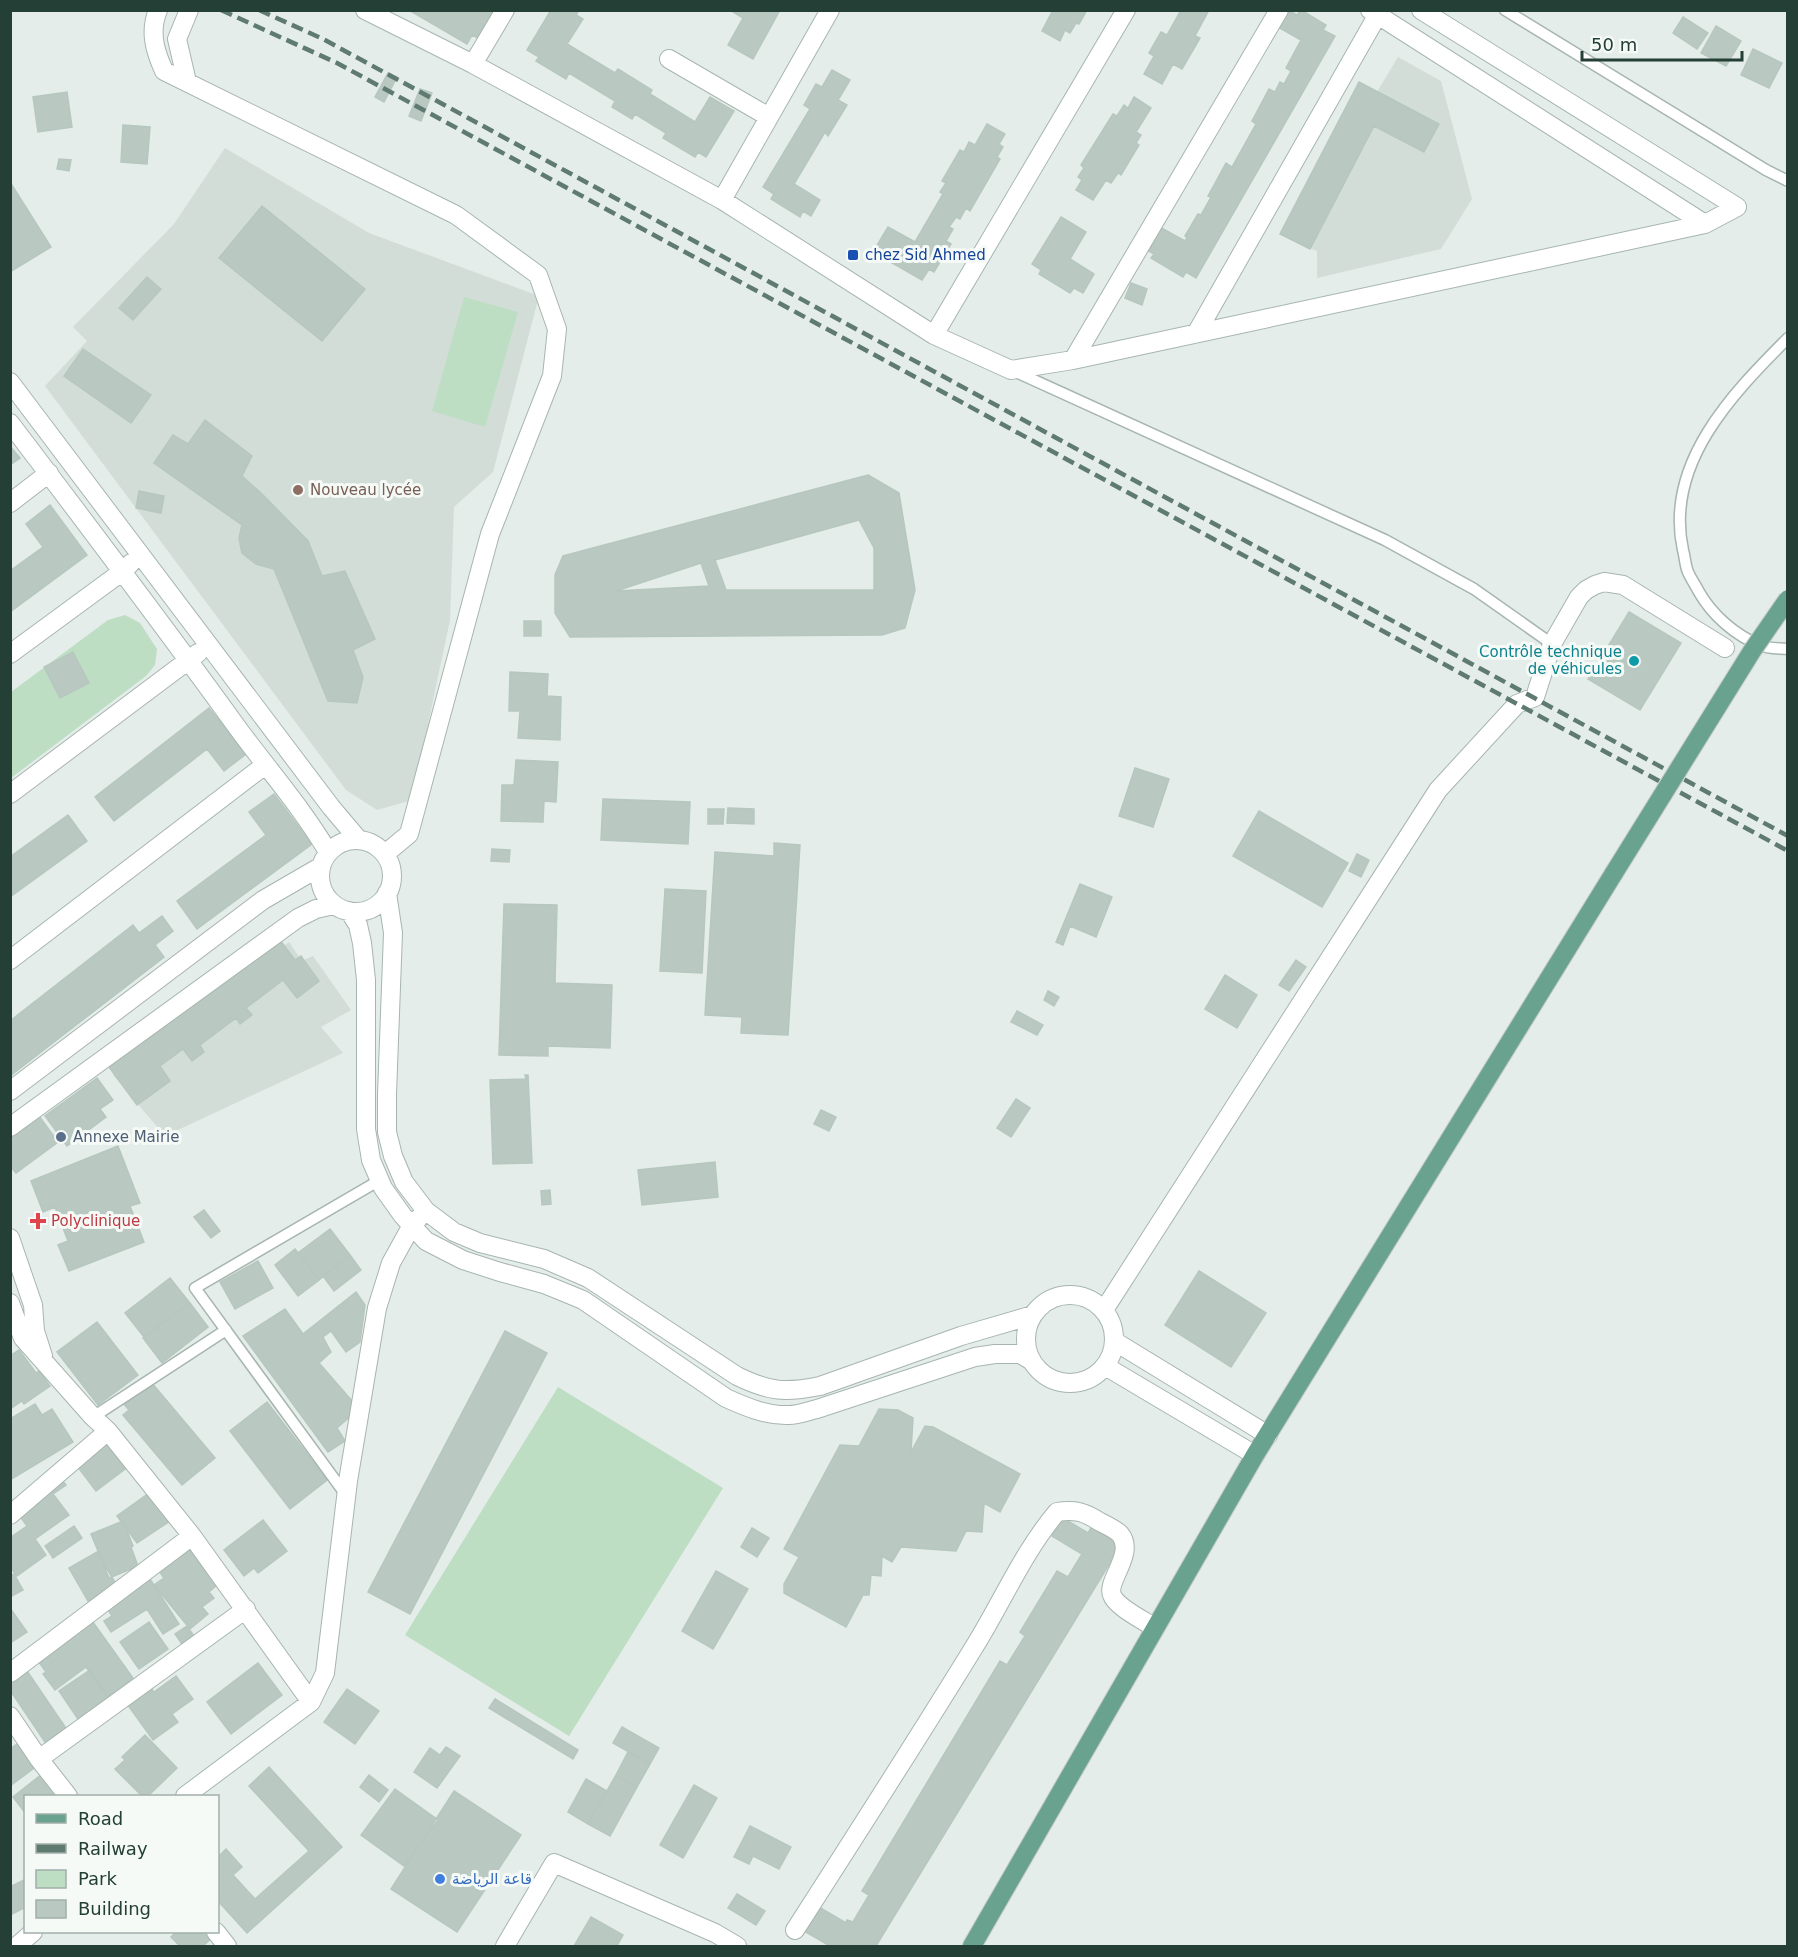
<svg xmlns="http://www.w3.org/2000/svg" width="1798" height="1957" viewBox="0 0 1798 1957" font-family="'DejaVu Sans',Cairo,sans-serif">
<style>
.built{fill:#d2ddd7}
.green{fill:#bedec4}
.building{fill:#b9c8c1;stroke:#b6c7bf;stroke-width:1.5;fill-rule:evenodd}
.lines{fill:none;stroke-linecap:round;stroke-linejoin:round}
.service-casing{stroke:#a7b5b0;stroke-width:13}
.minor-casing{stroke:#a7b5b0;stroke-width:20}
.primary-casing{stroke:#c2c9c7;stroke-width:20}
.service{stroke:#fff;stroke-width:10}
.minor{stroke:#fff;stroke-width:18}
.primary{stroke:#6aa290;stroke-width:18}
.rail{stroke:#5e7a71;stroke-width:4.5;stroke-dasharray:12 6;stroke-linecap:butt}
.primary-bridge-casing{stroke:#c2c9c7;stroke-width:20;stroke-linecap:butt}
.primary-bridge{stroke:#6aa290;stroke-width:18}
.transit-dot{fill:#1a4fb4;stroke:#f5faf7;stroke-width:2}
.education-dot{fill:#8d6e63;stroke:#f5faf7;stroke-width:2}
.culture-dot{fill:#0f9aa8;stroke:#f5faf7;stroke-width:2}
.service-dot{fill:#5c6f8a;stroke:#f5faf7;stroke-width:2}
.health-dot{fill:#e0444e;stroke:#f5faf7;stroke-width:2}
.shop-dot{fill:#3f7fe0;stroke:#f5faf7;stroke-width:2}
.labels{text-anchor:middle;stroke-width:6;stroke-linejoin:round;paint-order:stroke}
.transit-label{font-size:15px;fill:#164399;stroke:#f5faf7;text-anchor:start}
.education-label{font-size:15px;fill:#785e54;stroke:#f5faf7;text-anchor:start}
.culture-label{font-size:15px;fill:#0d838f;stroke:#f5faf7;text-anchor:end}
.service-label{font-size:15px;fill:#4e5e75;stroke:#f5faf7;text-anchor:start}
.health-label{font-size:15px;fill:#be3a42;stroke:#f5faf7;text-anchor:start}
.shop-label{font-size:15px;fill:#366cbe;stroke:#f5faf7;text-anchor:start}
</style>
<rect width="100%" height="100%" fill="#e4ede9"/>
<!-- built -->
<path class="built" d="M1398,57L1441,81L1472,199L1441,249L1317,278V251L1288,239Z
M225,148L369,233L539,296L493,472L454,507L450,620L412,800L377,810L346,790L45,386L87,341L73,327L174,224Z
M289,942L302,961L313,956L351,1010L321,1027L343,1053L165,1136L113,1075Z"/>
<!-- green -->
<path class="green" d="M464,297L518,312L485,427L432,411Z
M125,615L140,623L157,649L155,665L146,676L11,778V692L108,620Z
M558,1387L723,1488L569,1736L405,1635Z"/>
<!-- building -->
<path class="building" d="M409,10L459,12L494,10L478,38L472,35L467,44Z
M551,10H579L576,15L583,19L567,44L615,73L618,69L652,90L650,94L695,122L710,97L734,111L706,157L698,152L695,157L663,138L666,133L635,114L632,119L612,107L615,101L569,73L566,79L536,61L539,57L527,50Z
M730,10H780L753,59L728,45L743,18Z
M1053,10H1087L1079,24L1076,23L1070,33L1065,30L1060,41L1042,31Z
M1181,10H1209L1195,36L1200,38L1182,69L1173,64L1162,84L1144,74L1154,56L1149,53L1161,32L1167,35Z
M1287,10L1297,15L1301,10L1326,25L1323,30L1335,36L1196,278L1186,272L1183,277L1151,258L1154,254L1145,249L1158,226L1185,241L1187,238L1185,236L1198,214L1201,215L1211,197L1208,196L1226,163L1232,167L1256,124L1252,121L1269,89L1275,92L1280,82L1284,84L1291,71L1286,68L1301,40L1278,27Z
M1683,17L1708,33L1697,49L1673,33Z
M1716,26L1741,41L1726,66L1701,53Z
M1753,49L1782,63L1769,88L1741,75Z
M832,70L850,80L838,100L847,105L828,136L825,132L794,184L820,200L811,216L803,211L800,217L771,199L774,194L763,187L810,109L804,105L816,84L822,87Z
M388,73L397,77L384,102L375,97Z
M1359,82L1439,124L1424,152L1374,126L1310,249L1280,234Z
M420,89L432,93L421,121L409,116Z
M67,92L72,127L38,132L33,97Z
M1134,97L1151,108L1136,132L1141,135L1136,143L1139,145L1121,175L1118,173L1111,183L1106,180L1093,200L1076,190L1082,180L1078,177L1084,168L1081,165L1113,114L1117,116L1124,105L1128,108Z
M987,124L1005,134L999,144L1003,147L997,157L1000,159L970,211L966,208L960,219L956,217L949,227L953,229L946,241L951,244L934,272L929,269L922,280L873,252L888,227L915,242L943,194L940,192L946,183L942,181L960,150L964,152L969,142L975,145Z
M123,125L150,127L147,164L121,162Z
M59,159L71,160L69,171L57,169Z
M10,182L51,247L10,272Z
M262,206L365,289L322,341L219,258Z
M1061,217L1086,232L1070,259L1094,274L1083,293L1074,288L1070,293L1039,274L1041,270L1032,264Z
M147,277L161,289L133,320L119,308Z
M1131,283L1147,289L1142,305L1125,298Z
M83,349L151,395L131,423L64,376Z
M205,420L252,456L242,476L263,495L308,541L322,576L345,571L375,639L353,650L363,677L357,703L328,701L274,569L256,564L242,553L239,538L242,525L154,463L173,435L188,444Z
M10,446L20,458L10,465Z
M868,475L899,493L915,590L905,628L882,635L570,637L555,613V575L563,556ZM859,520L874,548V590H726L715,560ZM701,563L709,586L616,591Z
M139,491L164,496L161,513L136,508Z
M50,505L87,555L10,612V571L43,547L26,524Z
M1629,612L1681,643L1640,710L1588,679Z
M524,621H541V636H524Z
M73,652L89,683L60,698L44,667Z
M510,672L548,674L547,696L561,697L560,740L518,738L520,711H509Z
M209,708L246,754L224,771L207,749L114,821L95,797Z
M516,760L558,762L556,802L544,801L543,822L501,821L502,785H514Z
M1135,768L1169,779L1153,827L1119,816Z
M274,794L312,844L197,929L177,901L266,835L249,812Z
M603,799L690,802L688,844L601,840Z
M728,808L754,809V824L727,823Z
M708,809H724L723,824H708Z
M1259,811L1348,863L1322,907L1233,856Z
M68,815L87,841L10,897V857Z
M774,843L800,845L788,1035L741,1033L742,1017L705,1015L715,852L774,856Z
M492,849L510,850L509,862L491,861Z
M1357,854L1369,860L1361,877L1349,871Z
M1080,884L1112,897L1096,937L1070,926L1063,945L1056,942Z
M665,889L706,891L702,973L660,971Z
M504,904L557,905L555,983L612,985L610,1048L548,1046V1056L499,1055Z
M162,916L173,931L155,945L164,957L10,1076V1021L133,925L139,933Z
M280,940L295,960L301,956L319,981L297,998L283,980L246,1008L252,1015L240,1024L236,1018L200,1045L204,1052L192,1061L183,1049L160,1066L170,1081L137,1105L109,1067Z
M1296,960L1306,967L1289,991L1279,985Z
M1225,975L1257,995L1237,1028L1205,1009Z
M1048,991L1059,997L1054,1006L1044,1000Z
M1017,1011L1043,1025L1037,1035L1011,1022Z
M525,1075H528L532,1163L493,1164L490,1080L526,1079Z
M97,1078L113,1100L100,1109L106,1117L67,1146L45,1116Z
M1016,1099L1030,1108L1011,1137L997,1128Z
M821,1110L836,1117L829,1131L814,1124Z
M39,1116L58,1142L16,1173L10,1166V1137Z
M118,1146L140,1203L130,1206L144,1242L69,1271L58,1245L68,1241L55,1207L43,1212L31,1181Z
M715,1162L718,1197L642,1205L638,1170Z
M550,1190L551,1204L542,1205L541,1191Z
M204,1210L220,1231L211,1238L194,1217Z
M330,1229L350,1255L319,1280L298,1253Z
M295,1249L319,1280L298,1296L275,1265Z
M350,1255L361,1270L334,1291L323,1276Z
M258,1261L273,1288L235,1309L220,1282Z
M1199,1271L1266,1313L1231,1367L1165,1325Z
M170,1278L190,1303L144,1337L125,1313Z
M356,1292L365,1305L360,1342L346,1352L331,1331L323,1337L331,1352L319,1363L359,1409L337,1428L345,1441L328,1452L243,1336L285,1309L303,1334Z
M190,1303L208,1327L162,1363L143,1338Z
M97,1322L138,1375L98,1405L57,1352Z
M505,1331L547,1353L410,1614L368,1592Z
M19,1350L36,1373L39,1371L50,1386L24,1404L22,1401L10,1409V1356Z
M151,1382L215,1458L182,1485L123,1415L129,1410L124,1404Z
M267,1402L327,1480L290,1509L230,1431Z
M35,1404L42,1415L52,1409L73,1442L10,1480V1419Z
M879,1409L898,1410L913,1418L911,1452L925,1426L933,1427L1020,1474L1000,1512L984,1503L982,1532L966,1531L956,1551L901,1547L892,1562L882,1556L881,1576L871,1575L869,1595H863L846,1627L784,1593V1584L799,1557L784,1549L840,1445L859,1446Z
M107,1437L129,1466L96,1491L74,1462Z
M62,1480L66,1485L53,1494L69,1515L35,1539L46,1555L17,1576L10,1567V1538L27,1526L17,1512Z
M149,1493L170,1521L137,1543L117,1516Z
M1063,1518L1088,1533L1092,1526L1113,1538L1116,1553L876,1946H830L804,1931L819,1907L846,1923L847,1920L853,1922L869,1895L862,1891L1000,1661L1007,1665L1025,1636L1020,1632L1057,1571L1068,1577L1082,1554L1052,1536Z
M263,1520L287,1551L258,1573L254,1568L244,1576L224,1550Z
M123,1521L133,1546L131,1547L138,1566L109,1578L91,1534Z
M74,1526L82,1538L53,1558L45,1546Z
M752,1528L769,1538L757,1557L741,1547Z
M185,1544L218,1584L209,1592L214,1598L202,1607L208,1614L190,1629L154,1585L164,1578L156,1567Z
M97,1552L116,1584L88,1601L69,1568Z
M716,1571L748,1589L713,1649L682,1631Z
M14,1574L23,1590L10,1597V1576Z
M148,1576L179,1624L163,1634L147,1609L111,1632L104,1621L112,1616L105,1605Z
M10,1608L27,1632L10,1643Z
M90,1618L133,1678L108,1697L86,1667L55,1690L43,1674L46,1672L36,1658Z
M149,1622L168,1649L139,1669L120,1642Z
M187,1626L196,1639L184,1647L175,1634Z
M258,1663L282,1695L231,1734L207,1702Z
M90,1670L113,1704L82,1725L59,1691Z
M27,1671L70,1734L49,1748L10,1690V1682Z
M176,1676L193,1699L172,1714L178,1722L153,1740L127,1704L150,1687L154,1692Z
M347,1689L379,1711L355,1744L324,1722Z
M495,1699L578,1750L573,1759L489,1708Z
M622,1727L659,1748L650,1764L613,1743Z
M145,1735L177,1768L148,1796H142L115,1769L125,1760L122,1757Z
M20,1742L38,1765L10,1786V1749Z
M446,1747L460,1756L437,1788L414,1772L430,1748L440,1755Z
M628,1752L650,1764L637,1787L616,1775Z
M269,1767L342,1847L247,1933L218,1901V1857L226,1849L242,1867L233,1875L255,1899L309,1851L249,1786Z
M42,1774L59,1796H26V1814L13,1797Z
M369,1775L388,1790L379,1802L360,1787Z
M616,1775L637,1787L610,1836L588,1824Z
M586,1779L607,1791L588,1824L568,1812Z
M694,1785L717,1798L683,1858L660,1845Z
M395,1789L438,1820L404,1866L361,1835Z
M454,1791L521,1835L457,1932L391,1889Z
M750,1826L791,1847L779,1869L753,1856L749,1864L734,1857Z
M26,1879V1907L10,1915V1887Z
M737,1894L765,1911L756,1925L728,1908Z
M591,1917L623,1935L617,1946H574Z
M176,1932H215L217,1933L203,1946H180L171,1937Z"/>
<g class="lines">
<!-- service casing -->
<g class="service-casing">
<path id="service" d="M1505,10L1766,170L1788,181
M1788,338C1732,394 1664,464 1683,550C1685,557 1685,565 1688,572C1691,579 1696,586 1699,592C1712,615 1736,636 1760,645C1768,649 1779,648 1788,649
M1014,371L1385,540L1474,589L1552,644
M93,1417L226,1330
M346,1495L195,1288L380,1180"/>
</g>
<!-- minor casing -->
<g class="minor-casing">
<path id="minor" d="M158,10C149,32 155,51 164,71L456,215L538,275L557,329L552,376L490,534L409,834L385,854
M365,10L473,64
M505,10L473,64L722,200L934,335L1011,370L1073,360L1705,224
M1370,10L1705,224L1737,207
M1421,10L1737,207
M669,59L769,117
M187,82L177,39L189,10
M722,200L830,10
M1197,332L1377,16
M934,335L1126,10
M1073,360L1279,10
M10,382L331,807L358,839
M10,423C86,523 161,622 234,723C265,766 301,806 328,852
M10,503L49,473
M10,654L123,571L131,563
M10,794L198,653
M320 876a36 36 0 1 1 72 0a36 36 0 1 1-72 0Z
M387,893L393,933L387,1094V1132L393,1156L404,1182L426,1211L454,1232L480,1243L544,1259L588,1278L737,1376C770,1392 785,1393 820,1386L961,1336L1033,1315
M349,911L358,925L362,943L366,980V1129L371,1160L383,1188L403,1216L426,1241L463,1260L500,1272L544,1284L583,1300L726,1398C746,1407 767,1416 789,1415C798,1415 808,1411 817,1409L975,1357L995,1354H1020L1032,1361
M10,960L265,765
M10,1091L263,900L320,867
M10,1127L298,918L316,909L334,905
M10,1238L33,1305L35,1331L43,1356
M1026 1339a44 44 0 1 1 88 0a44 44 0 1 1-88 0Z
M10,1303L23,1338L93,1417L108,1431L10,1515
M1104,1310L1438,790L1517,704L1535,697L1552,644L1579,597L1586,590L1595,585L1604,582L1623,585L1725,648
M1114,1341L1268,1435
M1105,1366L1255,1455
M108,1431L192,1536L311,1702
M10,1673L192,1536
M10,1716L39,1759L68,1796
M39,1759L246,1609
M185,1796L311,1702L325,1673L348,1481L377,1308L391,1263L412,1225L419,1218
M795,1930C856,1835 917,1740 976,1644C1003,1600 1024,1551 1057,1512C1075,1509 1085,1512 1100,1522C1106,1525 1115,1529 1120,1534C1136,1553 1106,1581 1112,1595C1116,1607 1145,1621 1155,1628
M216,1932L227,1946
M17,1946L33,1932
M505,1946L554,1863L715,1933L737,1946"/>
</g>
<!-- primary casing -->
<g class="primary-casing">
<path id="primary" d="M972,1946L1255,1455L1614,873"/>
</g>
<!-- service -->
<use href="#service" class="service"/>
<!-- minor -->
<use href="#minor" class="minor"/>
<!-- primary -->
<use href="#primary" class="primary"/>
<!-- rail -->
<path class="rail" d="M221,10L337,63L1788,851
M259,10L323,39L1788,836"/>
<!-- primary-bridge casing -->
<g class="primary-bridge-casing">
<path id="primary-bridge" d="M1614,873L1752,651L1788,599"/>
</g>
<!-- primary-bridge -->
<use href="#primary-bridge" class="primary-bridge"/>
</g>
<!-- markers -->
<rect class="transit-dot" x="847" y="249" width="12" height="12" rx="3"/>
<circle class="education-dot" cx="298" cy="490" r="6"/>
<circle class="culture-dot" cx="1634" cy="661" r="6"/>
<circle class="service-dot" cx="61" cy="1137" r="6"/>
<path class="health-dot" d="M35 1212h6v6h6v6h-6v6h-6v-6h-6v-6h6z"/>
<circle class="shop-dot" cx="440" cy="1879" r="6"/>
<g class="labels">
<!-- transit labels -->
<g class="transit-label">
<text x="865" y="260">chez Sid Ahmed</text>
</g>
<!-- education labels -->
<g class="education-label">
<text x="310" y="495">Nouveau lycée</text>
</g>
<!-- culture labels -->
<g class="culture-label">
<text x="1622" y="657">Contrôle technique<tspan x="1622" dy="17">de véhicules</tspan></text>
</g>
<!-- service labels -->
<g class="service-label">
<text x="73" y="1142">Annexe Mairie</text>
</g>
<!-- health labels -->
<g class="health-label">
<text x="51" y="1226">Polyclinique</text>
</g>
<!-- shop labels -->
<g class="shop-label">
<text x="452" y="1884">قاعة الرياضة</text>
</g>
</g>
<!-- border -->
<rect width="1798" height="1957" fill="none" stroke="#243f36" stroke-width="24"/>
<!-- legend -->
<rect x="24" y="1795" width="195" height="138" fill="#f5faf7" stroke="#a1afaa" stroke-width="1.5"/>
<rect x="36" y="1814" width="30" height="9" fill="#6aa290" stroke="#a1afaa" stroke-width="1.5"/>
<text x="78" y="1825" font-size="18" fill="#243f36">Road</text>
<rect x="36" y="1844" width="30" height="9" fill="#5e7a71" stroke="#a1afaa" stroke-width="1.5"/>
<text x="78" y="1855" font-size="18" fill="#243f36">Railway</text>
<rect x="36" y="1870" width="30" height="18" fill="#bedec4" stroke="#a1afaa" stroke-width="1.5"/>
<text x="78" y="1885" font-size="18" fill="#243f36">Park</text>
<rect x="36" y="1900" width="30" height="18" fill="#b9c8c1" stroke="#a1afaa" stroke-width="1.5"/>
<text x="78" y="1915" font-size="18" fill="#243f36">Building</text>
<!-- scale -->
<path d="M1582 51v9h160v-9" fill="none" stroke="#243f36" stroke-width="3"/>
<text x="1591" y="51" font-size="18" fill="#243f36" stroke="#f5faf7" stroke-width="4.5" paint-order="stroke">50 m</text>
</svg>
